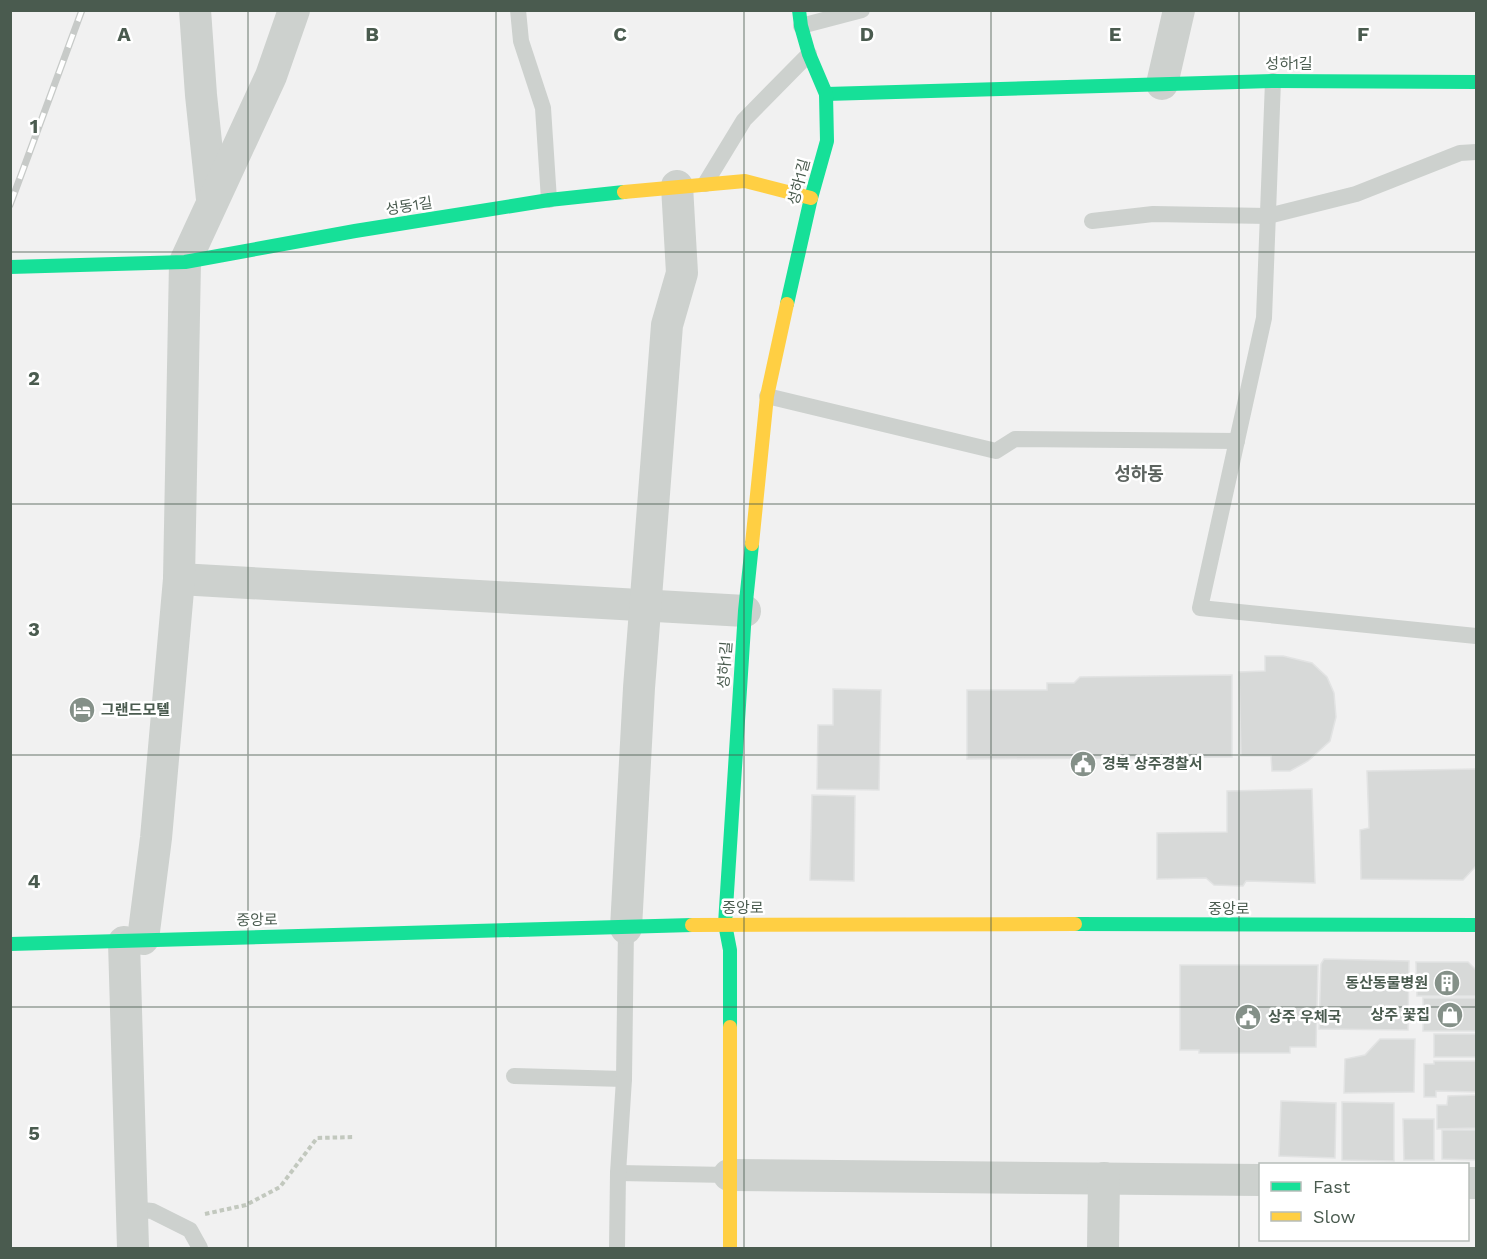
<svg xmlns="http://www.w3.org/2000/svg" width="1487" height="1259" font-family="'Work Sans','Noto Sans KR',sans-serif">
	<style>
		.building { fill: #d7d9d8; stroke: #e2e3e3; stroke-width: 1.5 }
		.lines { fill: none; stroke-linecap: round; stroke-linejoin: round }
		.path { stroke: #c2c8be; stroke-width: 4; stroke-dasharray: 4.5 3; stroke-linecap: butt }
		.lane { stroke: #cdd1ce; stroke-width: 16 }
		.street { stroke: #cdd1ce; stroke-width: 32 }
		.fast { stroke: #16e098; stroke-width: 14 }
		.slow { stroke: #ffcf43; stroke-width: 14 }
		.rail-casing { stroke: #c7cac8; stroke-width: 7 }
		.rail { stroke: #fff; stroke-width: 4.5; stroke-dasharray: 14; stroke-linecap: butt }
		.grid { fill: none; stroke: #4a5b4f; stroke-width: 1.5; stroke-opacity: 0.55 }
		.labels { text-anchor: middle; stroke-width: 5; stroke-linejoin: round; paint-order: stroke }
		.street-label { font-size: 15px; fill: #4a5b4f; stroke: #fff }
		.poi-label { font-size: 15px; font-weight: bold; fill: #4a5b4f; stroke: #fff; text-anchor: start }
		.quarter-label { font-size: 18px; font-weight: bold; fill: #5d6460; stroke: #fff }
		.grid-label { font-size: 20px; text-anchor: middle; font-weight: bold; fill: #4a5b4f; stroke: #fff; stroke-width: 5; stroke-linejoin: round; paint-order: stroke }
	</style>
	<rect width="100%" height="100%" fill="#f1f1f1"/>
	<!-- building -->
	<g class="building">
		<polygon points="1265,656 1283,656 1312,663 1327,677 1334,693 1336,717 1330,741 1308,761 1290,771 1272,771 1271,756 1241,756 1239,672 1265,671"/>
		<polygon points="1232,675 1232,757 967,759 967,690 1047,690 1047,683 1074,683 1080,677"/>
		<polygon points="833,689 881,690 879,790 817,789 818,725 833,725"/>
		<polygon points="1476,769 1476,866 1463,880 1361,879 1360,830 1369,828 1367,771"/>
		<polygon points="1312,789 1315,883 1246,881 1243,886 1214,885 1206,878 1157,879 1157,833 1227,832 1227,791"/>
		<polygon points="812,795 855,796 854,881 810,880"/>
		<polygon points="1324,959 1409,961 1408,1030 1319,1029 1321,964"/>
		<polygon points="1416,962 1468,962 1476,970 1476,996 1417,996"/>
		<polygon points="1180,965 1318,965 1316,1047 1290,1047 1290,1053 1199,1053 1199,1050 1180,1050"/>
		<rect x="1423" y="998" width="53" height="33"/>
		<rect x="1434" y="1034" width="42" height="23"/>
		<polygon points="1380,1039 1415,1039 1414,1092 1344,1093 1345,1059 1365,1055"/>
		<polygon points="1434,1061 1476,1061 1476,1092 1436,1091 1436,1097 1424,1097 1424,1064 1434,1064"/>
		<polygon points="1476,1095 1476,1128 1437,1129 1437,1105 1447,1105 1448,1096"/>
		<polygon points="1281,1101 1336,1103 1335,1158 1279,1156"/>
		<polygon points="1342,1102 1394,1103 1394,1161 1342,1160"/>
		<polygon points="1403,1119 1434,1119 1434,1160 1404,1160"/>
		<polygon points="1442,1130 1476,1130 1476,1160 1442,1159"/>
	</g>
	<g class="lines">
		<!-- path -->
		<polyline class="path" points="205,1214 246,1205 280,1187 317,1138 355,1137"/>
		<!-- lane -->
		<g class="lane">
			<polyline points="518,10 521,41 543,108 549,200"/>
			<polyline points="801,26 862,10"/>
			<polyline points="1273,81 1264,318 1200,608 1476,636"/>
			<polyline points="705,184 744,120 809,54"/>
			<polyline points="1092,221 1153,214 1268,216 1356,194 1460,153 1476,152"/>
			<polyline points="767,396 996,451 1015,439 1237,441"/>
			<polyline points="514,1076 624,1079"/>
			<polyline points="618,1173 729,1175"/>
			<polyline points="132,1209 152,1211 190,1230 200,1248"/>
			<polyline points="617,1248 618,1173 624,1079 626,928"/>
		</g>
		<!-- street -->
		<g class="street">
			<polyline points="195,10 201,95 212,199"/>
			<polyline points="1162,84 1179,10"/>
			<polyline points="179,579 745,611"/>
			<polyline points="626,928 639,688 667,325 682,273 677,186"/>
			<polyline points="143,939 156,838 179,579 185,262 271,76 294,10"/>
			<polyline points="124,942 133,1248"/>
			<polyline points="729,1175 1260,1180"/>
			<polyline points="1468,1183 1476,1183"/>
			<polyline points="1103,1248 1104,1178"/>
		</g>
		<!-- fast -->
		<g class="fast">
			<polyline points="826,94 1273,81 1476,82"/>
			<polyline points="10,267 185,262 355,231 549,200 624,192"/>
			<polyline points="787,304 811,198 827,141 826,94 809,54 801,26 799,10"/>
			<polyline points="1075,924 1476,925"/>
			<polyline points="10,944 692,925"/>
			<polyline points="730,1027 730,950 725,924 745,611 752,544"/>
		</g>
		<!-- slow -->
		<g class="slow">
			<polyline points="624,192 745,181 811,198"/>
			<polyline points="752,544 767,396 787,304"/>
			<polyline points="692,925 1075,924"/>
			<polyline points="730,1027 730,1248"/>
		</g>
		<defs>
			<polyline id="rail" points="10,205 82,10"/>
		</defs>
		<!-- rail casing -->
		<use href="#rail" class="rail-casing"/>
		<!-- rail -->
		<use href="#rail" class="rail"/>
	</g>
	<!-- grid -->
	<path class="grid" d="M248 10V1248M496 10V1248M744 10V1248M991 10V1248M1239 10V1248M10 252H1476M10 504H1476M10 755H1476M10 1007H1476"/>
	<!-- icons -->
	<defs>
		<symbol id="hotel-disc" viewBox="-11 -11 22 22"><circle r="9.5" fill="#849088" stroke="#fff"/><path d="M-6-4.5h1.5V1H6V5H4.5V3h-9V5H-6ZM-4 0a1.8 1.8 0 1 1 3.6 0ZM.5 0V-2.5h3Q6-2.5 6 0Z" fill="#fff"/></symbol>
		<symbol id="civic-disc" viewBox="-11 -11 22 22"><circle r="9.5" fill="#849088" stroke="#fff"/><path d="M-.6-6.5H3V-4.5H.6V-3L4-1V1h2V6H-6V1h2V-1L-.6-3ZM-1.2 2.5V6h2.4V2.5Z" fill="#fff"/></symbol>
		<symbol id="building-disc" viewBox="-11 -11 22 22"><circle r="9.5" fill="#849088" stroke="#fff"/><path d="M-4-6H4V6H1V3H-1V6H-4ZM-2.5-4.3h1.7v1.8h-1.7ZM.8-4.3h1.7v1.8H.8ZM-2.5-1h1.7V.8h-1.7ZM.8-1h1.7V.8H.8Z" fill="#fff"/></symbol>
		<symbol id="shop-disc" viewBox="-11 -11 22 22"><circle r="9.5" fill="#849088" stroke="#fff"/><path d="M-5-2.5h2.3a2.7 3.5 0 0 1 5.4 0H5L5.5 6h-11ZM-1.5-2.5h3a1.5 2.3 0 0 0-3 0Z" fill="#fff"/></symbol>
	</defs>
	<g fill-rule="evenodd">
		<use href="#hotel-disc" x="67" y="695" width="30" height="30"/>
		<use href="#civic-disc" x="1068" y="749" width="30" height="30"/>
		<use href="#building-disc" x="1432" y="968" width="30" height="30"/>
		<use href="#shop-disc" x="1435" y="1000" width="30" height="30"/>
		<use href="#civic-disc" x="1233" y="1002" width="30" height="30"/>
	</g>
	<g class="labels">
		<!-- street labels -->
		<g class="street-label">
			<text x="1289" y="69">성하1길</text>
			<text transform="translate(799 182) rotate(-75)" y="5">성하1길</text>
			<text transform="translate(409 206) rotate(-9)" y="5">성동1길</text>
			<text transform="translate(725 665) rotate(-86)" y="5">성하1길</text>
			<text x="743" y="913">중앙로</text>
			<text x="1229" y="914">중앙로</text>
			<text transform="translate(257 920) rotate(-1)" y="5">중앙로</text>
		</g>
		<!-- poi labels -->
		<g class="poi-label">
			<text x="101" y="715">그랜드모텔</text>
			<text x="1102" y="769">경북 상주경찰서</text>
			<text x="1428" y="988" text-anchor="end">동산동물병원</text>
			<text x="1430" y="1020" text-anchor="end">상주 꽃집</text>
			<text x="1268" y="1022">상주 우체국</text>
		</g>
		<!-- quarter labels -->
		<g class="quarter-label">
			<text x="1139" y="480">성하동</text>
		</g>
	</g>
	<g class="grid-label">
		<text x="124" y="41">A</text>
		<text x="372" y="41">B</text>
		<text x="620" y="41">C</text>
		<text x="867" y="41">D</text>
		<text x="1115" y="41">E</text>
		<text x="1363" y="41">F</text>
		<text x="34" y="133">1</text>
		<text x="34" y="385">2</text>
		<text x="34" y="636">3</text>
		<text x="34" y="888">4</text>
		<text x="34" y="1140">5</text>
	</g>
	<!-- border -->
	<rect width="1487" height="1259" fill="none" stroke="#4a5b4f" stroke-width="24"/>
	<!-- legend -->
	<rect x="1259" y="1163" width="210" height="78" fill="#ffffff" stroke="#b7bdb9" stroke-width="1.5"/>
	<rect x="1271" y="1182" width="30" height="9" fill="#16e098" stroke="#b7bdb9" stroke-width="1.5"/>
	<text x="1313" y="1193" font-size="18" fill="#4a5b4f">Fast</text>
	<rect x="1271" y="1212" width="30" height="9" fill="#ffcf43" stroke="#b7bdb9" stroke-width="1.5"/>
	<text x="1313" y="1223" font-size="18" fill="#4a5b4f">Slow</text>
</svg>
